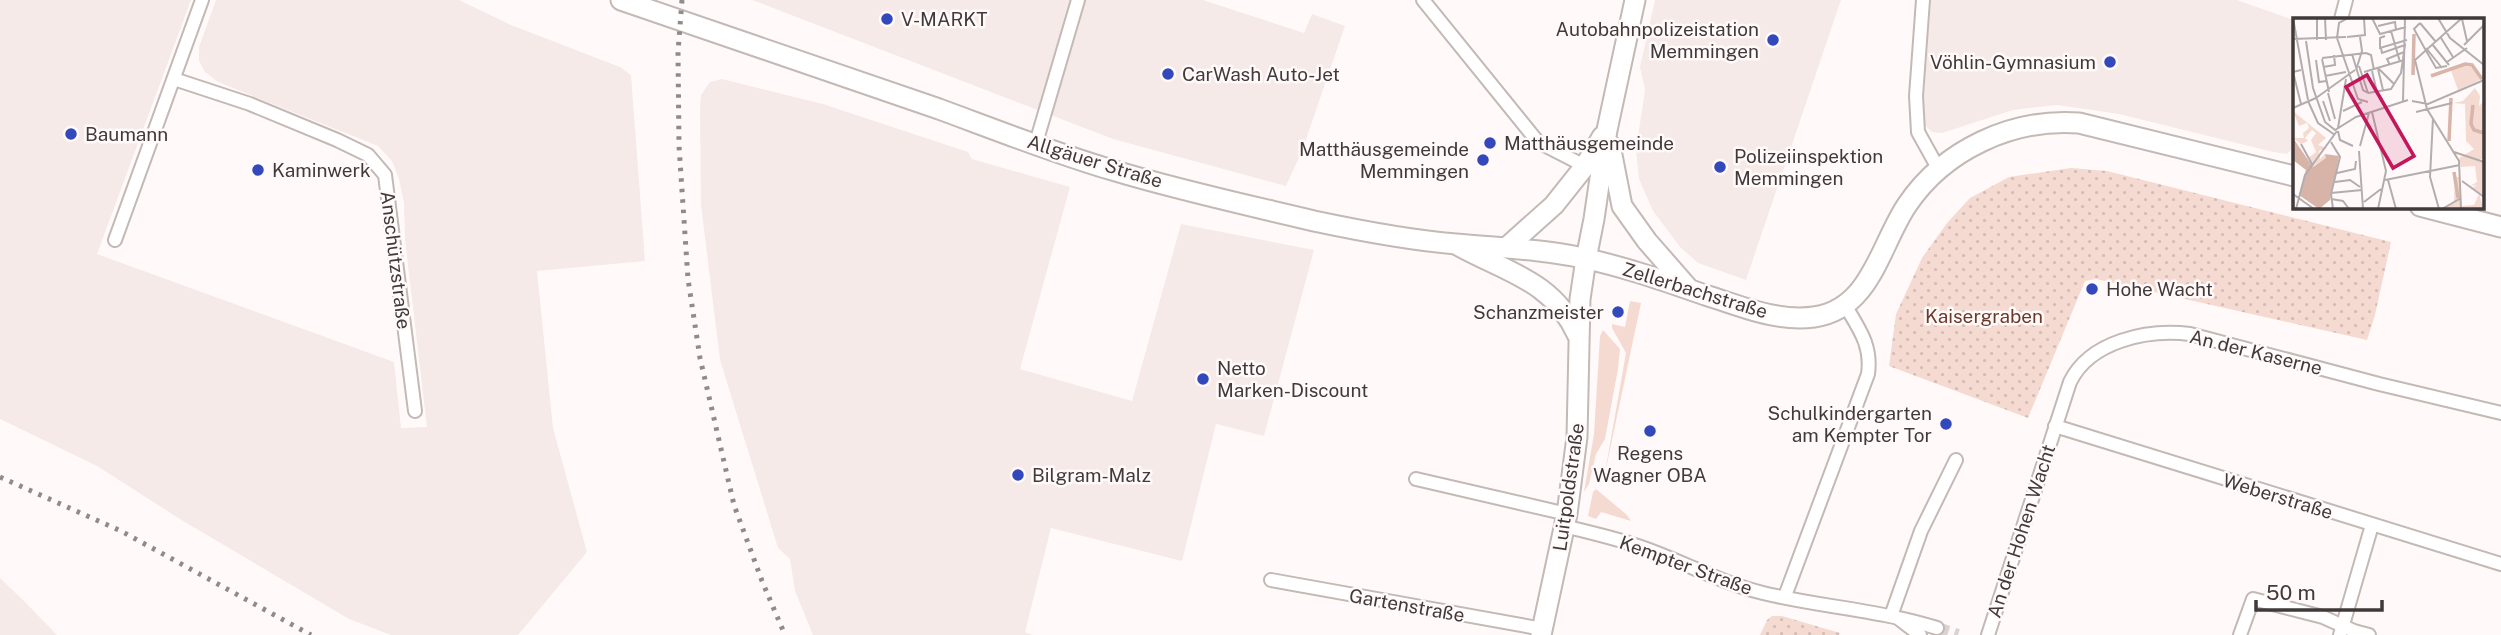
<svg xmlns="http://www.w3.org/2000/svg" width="2501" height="635" font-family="'Public Sans',sans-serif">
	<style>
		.built { fill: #f5eae7 }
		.green { fill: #f5dad1 }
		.park { fill: url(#park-dots) }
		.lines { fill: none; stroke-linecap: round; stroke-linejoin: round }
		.street-tunnel { stroke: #d9d4d3; stroke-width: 12; stroke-dasharray: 12 6; stroke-linecap: butt }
		.street-casing { stroke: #c3b9b5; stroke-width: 16 }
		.secondary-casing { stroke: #c3b9b5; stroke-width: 23 }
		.street { stroke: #fff; stroke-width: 12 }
		.secondary { stroke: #fff; stroke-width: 19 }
		.rail { stroke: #908b8a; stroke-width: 5; stroke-dasharray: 3.5 7; stroke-linecap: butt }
		.poi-dot { fill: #3348ba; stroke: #fffaf9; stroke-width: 2.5 }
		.labels { text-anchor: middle; stroke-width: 5; stroke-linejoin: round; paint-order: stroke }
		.poi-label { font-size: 19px; fill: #403b3a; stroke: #fffaf9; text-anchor: start }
		.street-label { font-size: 19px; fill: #403b3a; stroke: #fffaf9 }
		.park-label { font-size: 19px; fill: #6c3a2b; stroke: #fffaf9 }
		.inset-river { fill: none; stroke: #d8b5aa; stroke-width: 3.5 }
		.inset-road { fill: none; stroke: #b3aead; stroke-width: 2 }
		.view { fill: #c2185b; fill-opacity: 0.15; stroke: #c2185b; stroke-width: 3.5 }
		.inset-edge { fill: none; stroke: #403b3a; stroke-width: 3.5 }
	</style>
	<defs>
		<pattern id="park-dots" width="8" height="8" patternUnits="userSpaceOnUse" patternTransform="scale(1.75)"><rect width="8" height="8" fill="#f5dad1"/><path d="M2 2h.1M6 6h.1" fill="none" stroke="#d3bcb4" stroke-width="1.8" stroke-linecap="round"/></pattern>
	</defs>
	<rect width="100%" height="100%" fill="#fffaf9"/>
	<!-- built -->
	<g class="built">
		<polygon points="0,0 191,0 97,254 394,362 401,428 427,427 405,240 404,203 399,179 392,161 378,146 218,82 205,72 199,61 199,47 216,0 459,0 511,25 620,67 631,75 645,261 537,271 553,428 587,552 518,635 391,635 349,619 183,521 97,466 0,419"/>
		<polygon points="752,0 1203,0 1304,33 1312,14 1345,26 1302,151 1286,186 1113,139"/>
		<polygon points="1655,0 1841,0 1746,280 1698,263 1680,247 1653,211 1639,179 1636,150 1645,90 1640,67"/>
		<polygon points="1931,0 2237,0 2294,20 2293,148 2287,154 2273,152 2119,114 2057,105 2013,110 1942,133 1932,132 1924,124 1923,104"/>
		<polygon points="722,79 823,104 968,152 972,159 1070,187 1020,369 1132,401 1181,224 1314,250 1264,436 1216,424 1182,561 1051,528 1025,632 1033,635 813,635 795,591 790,559 778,548 720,360 701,205 700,110 701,95 710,82"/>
		<polygon points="0,578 23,600 57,635 0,635"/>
	</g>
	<!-- green -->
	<g class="green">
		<polygon points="1630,301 1641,303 1604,478 1626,353 1612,328 1612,324 1625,327"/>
		<polygon points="1603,330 1620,349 1618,369 1605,439 1596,454 1589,484 1584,492 1594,434 1600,336"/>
		<polygon points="1596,489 1627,515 1631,521 1601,512 1596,519 1588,516 1593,492"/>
	</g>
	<!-- park -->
	<g class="park">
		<polygon points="2071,168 2107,171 2391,242 2375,315 2367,340 2096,279 2085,281 2028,418 1889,366 1896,314 1922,258 1947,223 1970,198 2009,177"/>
		<polygon points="1772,616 1782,616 1840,633 1839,635 1760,635 1767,620"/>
	</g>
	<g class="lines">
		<!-- street-tunnel -->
		<polyline class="street-tunnel" points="1937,628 1958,635"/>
		<defs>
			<g id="street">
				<polyline points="1423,0 1538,142 1585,166"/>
				<polyline points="1923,0 1916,96 1918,132 1938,168"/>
				<polyline points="2341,19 2346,0"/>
				<polyline points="174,79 250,104 337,140 368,155 385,175 415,411"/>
				<polyline points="1036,143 1078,0"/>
				<polyline points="115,240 202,0"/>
				<polyline points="2055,426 2501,564"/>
				<polyline points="1416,479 1567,514"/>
				<path d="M1564 526C1596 534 1628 541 1657 553 1693 567 1726 584 1763 593 1821 607 1880 610 1937 628"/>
				<polyline points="1271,580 1543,629"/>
				<path d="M1785 596 1868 374C1872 345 1859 329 1845 305"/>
				<polyline points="1891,616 1921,531 1956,460"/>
				<polyline points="1899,619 1920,635"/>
				<path d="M1988 635 2070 382C2090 341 2147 329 2190 334L2379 384 2501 413"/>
				<polyline points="2240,635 2253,599 2323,617 2354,631 2369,635"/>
				<polyline points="2340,635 2372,525"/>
			</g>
			<g id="secondary">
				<path d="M621 0C727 37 833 73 939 109 996 130 1054 153 1112 170 1178 190 1247 205 1314 221 1361 231 1408 240 1456 244 1499 248 1541 249 1583 258 1625 267 1665 281 1705 295 1741 306 1776 322 1814 317 1871 309 1880 245 1907 205 1944 150 2012 118 2079 123L2294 176"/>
				<polyline points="1610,145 1622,206 1647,241 1689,289"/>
				<polyline points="2420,206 2501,227"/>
				<path d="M1459 246C1506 272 1553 281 1577 334"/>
				<polyline points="1507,247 1554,205 1585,166 1602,137"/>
				<polyline points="1541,635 1567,514 1577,437 1580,299 1586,259 1594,219 1607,130 1635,0"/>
			</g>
		</defs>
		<!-- street casing -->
		<use href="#street" class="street-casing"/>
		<!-- secondary casing -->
		<use href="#secondary" class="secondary-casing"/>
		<!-- street -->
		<use href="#street" class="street"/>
		<!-- secondary -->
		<use href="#secondary" class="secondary"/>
		<!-- rail -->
		<g class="rail">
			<polyline points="682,0 678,52 679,146 688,279 700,358 734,505 762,581 785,635"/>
			<polyline points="0,477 121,531 311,635"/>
		</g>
	</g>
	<!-- markers -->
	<g class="poi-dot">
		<circle cx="887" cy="19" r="7"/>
		<circle cx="1773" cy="40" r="7"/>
		<circle cx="2110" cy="62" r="7"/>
		<circle cx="1168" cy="74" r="7"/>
		<circle cx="71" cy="134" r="7"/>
		<circle cx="1490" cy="143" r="7"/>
		<circle cx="1483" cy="160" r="7"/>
		<circle cx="1720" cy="167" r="7"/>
		<circle cx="258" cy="170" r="7"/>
		<circle cx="2092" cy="289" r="7"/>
		<circle cx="1618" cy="312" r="7"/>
		<circle cx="1203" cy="379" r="7"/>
		<circle cx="1946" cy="424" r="7"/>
		<circle cx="1650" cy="431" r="7"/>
		<circle cx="1018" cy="475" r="7"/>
	</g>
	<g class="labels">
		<!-- poi labels -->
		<g class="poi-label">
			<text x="901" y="26">V-MARKT</text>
			<text x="1759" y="36" text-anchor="end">Autobahnpolizeistation<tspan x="1759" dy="22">Memmingen</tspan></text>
			<text x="2096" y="69" text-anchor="end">Vöhlin-Gymnasium</text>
			<text x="1182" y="81">CarWash Auto-Jet</text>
			<text x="85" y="141">Baumann</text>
			<text x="1504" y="150">Matthäusgemeinde</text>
			<text x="1469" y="156" text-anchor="end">Matthäusgemeinde<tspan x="1469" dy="22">Memmingen</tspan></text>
			<text x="1734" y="163">Polizeiinspektion<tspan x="1734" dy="22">Memmingen</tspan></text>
			<text x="272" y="177">Kaminwerk</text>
			<text x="2106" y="296">Hohe Wacht</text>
			<text x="1604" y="319" text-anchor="end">Schanzmeister</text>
			<text x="1217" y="375">Netto<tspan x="1217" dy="22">Marken-Discount</tspan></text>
			<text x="1932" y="420" text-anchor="end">Schulkindergarten<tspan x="1932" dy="22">am Kempter Tor</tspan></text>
			<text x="1650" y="460" text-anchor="middle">Regens<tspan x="1650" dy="22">Wagner OBA</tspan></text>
			<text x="1032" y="482">Bilgram-Malz</text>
		</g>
		<!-- street labels -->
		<g class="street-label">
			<text transform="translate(1095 161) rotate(17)" y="7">Allgäuer Straße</text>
			<text transform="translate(396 260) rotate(83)" y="7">Anschützstraße</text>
			<text transform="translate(1695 290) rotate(17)" y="7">Zellerbachstraße</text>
			<text transform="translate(2256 352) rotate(14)" y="7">An der Kaserne</text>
			<text transform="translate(1568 487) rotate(-82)" y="7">Luitpoldstraße</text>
			<text transform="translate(2278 496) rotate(17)" y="7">Weberstraße</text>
			<text transform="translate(2021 531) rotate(-72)" y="7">An der Hohen Wacht</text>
			<text transform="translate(1686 565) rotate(20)" y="7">Kempter Straße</text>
			<text transform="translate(1407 605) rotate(10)" y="7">Gartenstraße</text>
		</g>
		<!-- park labels -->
		<g class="park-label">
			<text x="1984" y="323">Kaisergraben</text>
		</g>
	</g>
	<!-- overview -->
	<g transform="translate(2293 18)">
		<rect width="191" height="191" fill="#fffaf9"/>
		<path d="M166 47 178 49 189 61 165 72 157 50ZM182 70 187 78 186 88 191 83V140L186 142 191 143V178L179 170 184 167 177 168 184 164 182 148 168 149 166 140 181 131 173 123 172 86 160 85 170 83ZM0 93 33 120 25 127 34 130 26 133 27 141 32 136 34 140 20 148 15 140 23 134 18 122 23 115 19 112 12 120 15 123 8 126 0 120H11L10 115 16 110 14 105 6 108ZM162 159H167L169 188 181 187 186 176 191 191H151L161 183Z" fill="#f5dad1"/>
		<path d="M0 120 20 149 33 140 32 136 46 138 37 182 26 191 6 177 13 152 0 142Z" fill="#d7b3a8"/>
		<path class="inset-river" d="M120 57 121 16M138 58 172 46 179 47 189 61M180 87 178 106 181 112 191 115M156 123 158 80M161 154 165 180"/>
		<path class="inset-road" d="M0 0 15 82M24 0V22M32 0 33 22M55 0 46 5 44 20 65 81 75 84M79 0 87 16 113 9M145 0 157 20 191 47M169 1 174 23M127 5 121 11 132 31M127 5 143 24M85 8 102 4 103 12M98 13 107 44M92 18 87 20V30L114 22M54 19 72 17 71 0M148 20 160 39M0 21 53 19M13 23 20 70 32 104 42 112 63 99 115 82M139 26 156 47M171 27 191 7M133 30 149 50M132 31 143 50 154 48M59 36 70 72 75 75M29 40 73 35 78 37 81 52M29 41 36 74M23 42 26 64 33 63M154 44 174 30M97 47 94 41 111 34M66 48 75 75M30 49 42 47 41 37M85 51 90 72M86 51 101 66M8 52 0 54 8 86M63 52 69 33 67 19M79 53 84 74M71 54 111 42M32 58 53 54M35 75 42 101M75 75 98 71 108 55 112 27 89 35 88 30M23 80 62 52M15 83 25 105 42 117M30 83 37 103M110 83 112 0M119 83 135 86 191 62M0 90 23 80M50 93 69 84M79 94 93 153 85 191M123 94 159 85M140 100 137 159 146 191M45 110 53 61M45 113 47 122 60 128M38 124 47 139 38 176 40 191M8 126 20 148M67 128 76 95M66 133 70 191M161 134 191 144M44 155 62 151 63 143M92 162 167 147M95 162 103 191M169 163 191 179M42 164 57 162 67 169M38 175 69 172M0 176 21 191M38 181 50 183 56 191M71 184 88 171M3 191 12 157 44 113M149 191 168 180M168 191 166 143 134 91 122 42 169 0"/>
		<path class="view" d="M74 57 121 138 100 150 53 69Z"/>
		<rect width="191" height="191" class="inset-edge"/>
	</g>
	<!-- scale -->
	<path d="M2256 600v10h126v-10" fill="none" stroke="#403b3a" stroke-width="3.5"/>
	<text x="2266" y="600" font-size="21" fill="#403b3a" stroke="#fffaf9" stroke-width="5" paint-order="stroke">50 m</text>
</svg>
